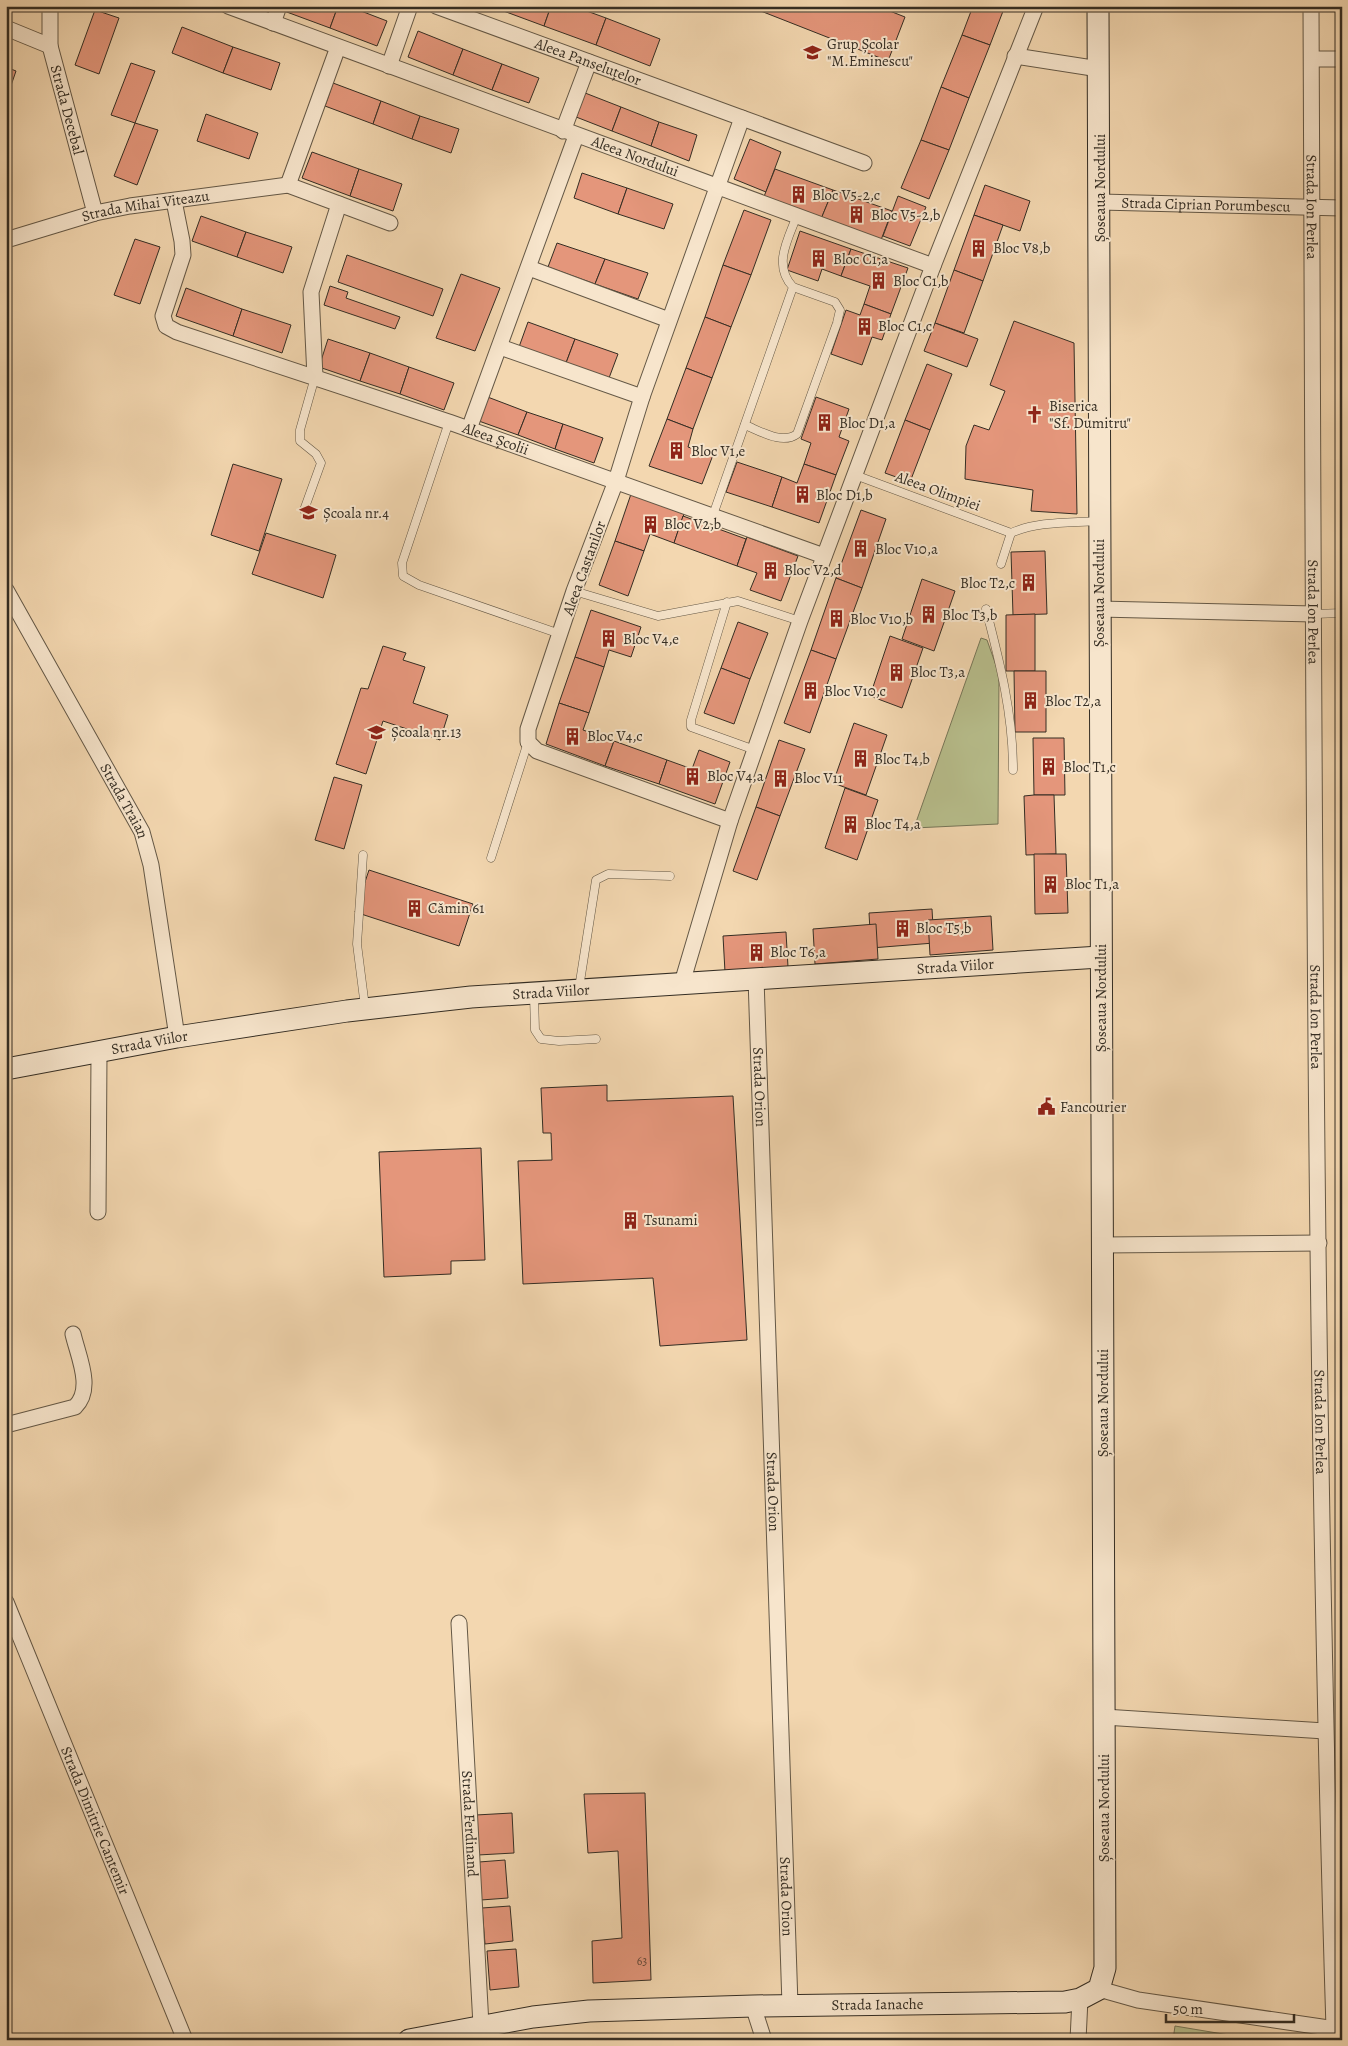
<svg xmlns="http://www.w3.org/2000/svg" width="1348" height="2046" font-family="Alegreya,serif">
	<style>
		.green { fill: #b8bf8d; stroke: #767658 }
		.building { fill: #e4967b; stroke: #342d23 }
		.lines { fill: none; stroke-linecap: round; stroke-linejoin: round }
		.lane-casing { stroke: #645846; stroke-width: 9 }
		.street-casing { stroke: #645846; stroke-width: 17 }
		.secondary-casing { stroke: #342d23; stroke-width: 23 }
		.lane { stroke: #f7e5cc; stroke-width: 8 }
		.street { stroke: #f7e5cc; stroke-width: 15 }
		.secondary { stroke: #f7e5cc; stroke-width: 21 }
		.labels { text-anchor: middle; stroke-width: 4; stroke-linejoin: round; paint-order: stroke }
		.number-label { font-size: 12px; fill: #604739 }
		.poi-label { font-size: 15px; fill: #342d23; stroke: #f7e5cc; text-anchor: start }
		.street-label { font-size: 15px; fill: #342d23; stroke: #f7e5cc }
	</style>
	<rect width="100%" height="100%" fill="#f3d7b0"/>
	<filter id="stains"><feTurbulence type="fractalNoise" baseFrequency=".004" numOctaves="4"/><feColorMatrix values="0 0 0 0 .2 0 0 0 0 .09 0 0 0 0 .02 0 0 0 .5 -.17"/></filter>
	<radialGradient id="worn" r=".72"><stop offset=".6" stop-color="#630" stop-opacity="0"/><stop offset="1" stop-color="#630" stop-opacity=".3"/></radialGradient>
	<!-- green -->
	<g class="green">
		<polygon points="981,638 987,640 999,674 998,824 914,828"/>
		<polygon points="1175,2026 1259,2040 1173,2040"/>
	</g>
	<!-- building -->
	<g class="building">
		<polygon points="286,6 338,6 330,28 284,11"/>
		<polygon points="338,6 348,6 387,21 377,46 330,28"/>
		<polygon points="490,6 551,6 544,26"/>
		<polygon points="551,6 573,6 606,18 596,45 544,26"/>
		<polygon points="732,6 745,6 744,11"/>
		<polygon points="748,6 877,6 905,17 888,61"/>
		<polygon points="973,6 1005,6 990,45 962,35"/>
		<polygon points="95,10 119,18 99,74 75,65"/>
		<polygon points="606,18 660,39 650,66 596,45"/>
		<polygon points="182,27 233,47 223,73 172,53"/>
		<polygon points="418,31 463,49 453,75 408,57"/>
		<polygon points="962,35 990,45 969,98 941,87"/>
		<polygon points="233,47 280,63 271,90 223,73"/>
		<polygon points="463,49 502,64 492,90 453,75"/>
		<polygon points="131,63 155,71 135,123 111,115"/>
		<polygon points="502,64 539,78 529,103 492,90"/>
		<polygon points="6,67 16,71 7,97 6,97"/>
		<polygon points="333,83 381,101 373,124 325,106"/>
		<polygon points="941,87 969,98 949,150 921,140"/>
		<polygon points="580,91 621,107 612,131 571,115"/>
		<polygon points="381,101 420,116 412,139 373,124"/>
		<polygon points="621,107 659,122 651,146 612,131"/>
		<polygon points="206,114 258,133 249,159 197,141"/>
		<polygon points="420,116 459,129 451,153 412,139"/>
		<polygon points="659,122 697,135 689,161 651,146"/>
		<polygon points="135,123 158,130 137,185 114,176"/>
		<polygon points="750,139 781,152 766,192 734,179"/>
		<polygon points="921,140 949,150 929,199 901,188"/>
		<polygon points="312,152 359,169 350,196 302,178"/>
		<polygon points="359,169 402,184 393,211 350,196"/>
		<polygon points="775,169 833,190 821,219 763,199"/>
		<polygon points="582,173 627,188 618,214 574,198"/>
		<polygon points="985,185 1030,201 1020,231 974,215"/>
		<polygon points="627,188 673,204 664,229 618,214"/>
		<polygon points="833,190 892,211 881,240 821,219"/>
		<polygon points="898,196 926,207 910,246 883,236"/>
		<polygon points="744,210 771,220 751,275 723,265"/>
		<polygon points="974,215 1003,225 983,281 954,270"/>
		<polygon points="201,216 246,232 237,257 192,241"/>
		<polygon points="800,231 851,249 841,276 822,269 818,281 787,270"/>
		<polygon points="246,232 292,247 283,273 237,257"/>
		<polygon points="135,239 160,247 140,304 114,295"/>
		<polygon points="557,243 605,259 595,284 548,267"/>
		<polygon points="851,249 908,268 891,314 864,304 870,286 841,276"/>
		<polygon points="347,255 443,289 433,316 338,282"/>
		<polygon points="605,259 648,273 638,299 595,284"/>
		<polygon points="723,265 751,275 731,327 705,317"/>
		<polygon points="954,270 983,281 964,333 935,323"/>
		<polygon points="461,274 500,288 475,351 436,338"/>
		<polygon points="330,286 348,292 346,298 400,317 395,329 324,305"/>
		<polygon points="186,288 242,309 233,336 176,316"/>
		<polygon points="864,304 891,314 882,340 872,337 862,365 831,354 846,310 860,315"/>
		<polygon points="242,309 291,325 282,353 233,336"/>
		<polygon points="705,317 731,327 712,378 686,368"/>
		<polygon points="1014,321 1074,343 1077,514 1031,511 1033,490 965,479 966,446 974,425 989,430 1005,391 990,385"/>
		<polygon points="528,322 575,339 566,363 519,347"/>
		<polygon points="935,323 978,339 967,367 924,351"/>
		<polygon points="328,339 370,353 360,381 319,367"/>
		<polygon points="575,339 618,354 609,378 566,363"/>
		<polygon points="370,353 409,367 400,394 360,381"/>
		<polygon points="927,364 952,374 930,430 905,420"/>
		<polygon points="409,367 454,383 444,410 400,394"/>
		<polygon points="686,368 712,378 693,429 667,419"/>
		<polygon points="485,396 527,412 518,435 476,420"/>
		<polygon points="816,397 849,409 839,437 849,441 836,475 804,464 811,443 801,439"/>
		<polygon points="527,412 563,424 555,449 518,435"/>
		<polygon points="667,419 693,429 688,447 713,455 702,484 649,466"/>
		<polygon points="905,420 930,430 910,482 885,473"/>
		<polygon points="563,424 603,438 594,463 555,449"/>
		<polygon points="737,462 782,477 772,507 726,492"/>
		<polygon points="233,464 282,479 259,551 211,535"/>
		<polygon points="804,464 836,475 819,523 772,507 782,477 797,483"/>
		<polygon points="631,494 684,514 674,543 650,534 644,551 615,541"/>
		<polygon points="861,510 886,519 862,588 836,578"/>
		<polygon points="683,516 746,539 737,566 674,543"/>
		<polygon points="266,533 336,555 323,598 252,574"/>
		<polygon points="747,537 798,556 781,601 750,590 757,573 737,566"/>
		<polygon points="615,541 644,551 628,596 599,585"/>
		<polygon points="1045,551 1047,614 1013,615 1011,552"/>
		<polygon points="836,578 862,588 836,659 811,650"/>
		<polygon points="922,579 955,591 934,651 902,639"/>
		<polygon points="591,610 641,627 631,657 609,650 604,667 575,657"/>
		<polygon points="1035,614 1035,671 1006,671 1006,615"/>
		<polygon points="738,622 768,633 750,679 721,668"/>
		<polygon points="890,636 923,648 902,708 870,696"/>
		<polygon points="383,646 406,653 403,660 425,667 413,703 448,715 440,740 383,721 366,774 336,764 361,688 368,689"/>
		<polygon points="811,650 836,659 810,733 784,723"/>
		<polygon points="575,657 604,667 589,713 559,703"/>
		<polygon points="721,668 750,679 734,724 704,713"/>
		<polygon points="1014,671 1046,671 1046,732 1015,732"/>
		<polygon points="559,703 589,713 583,730 614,741 605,766 546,744"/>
		<polygon points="854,723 887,735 866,795 833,783"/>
		<polygon points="1033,738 1064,738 1065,795 1034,795"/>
		<polygon points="779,740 805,749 780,816 756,807"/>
		<polygon points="614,741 667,760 659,784 605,766"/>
		<polygon points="699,750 730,762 715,804 659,784 667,760 692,769"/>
		<polygon points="334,777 362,785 344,849 315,840"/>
		<polygon points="845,788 878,800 857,860 825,848"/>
		<polygon points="1034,795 1054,795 1056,854 1026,855 1024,796"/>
		<polygon points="756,807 780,816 757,880 733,871"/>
		<polygon points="1034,854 1066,854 1068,913 1035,914"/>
		<polygon points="369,870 473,904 459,946 355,912"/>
		<polygon points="932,909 934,943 871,948 869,913"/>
		<polygon points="991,916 993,950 930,955 928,920"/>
		<polygon points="876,924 878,959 815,964 813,929"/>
		<polygon points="786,932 788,967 725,972 723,936"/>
		<polygon points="607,1085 607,1101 733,1096 747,1340 660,1346 653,1278 523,1284 518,1161 552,1160 551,1133 543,1133 541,1088"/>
		<polygon points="481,1148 485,1260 451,1261 451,1274 384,1277 379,1152"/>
		<polygon points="645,1793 651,1980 593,1983 592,1941 622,1938 618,1851 588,1853 584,1794"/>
		<polygon points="512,1813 514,1853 478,1855 476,1815"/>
		<polygon points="505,1860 508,1898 481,1900 479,1862"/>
		<polygon points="510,1906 513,1941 485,1944 482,1908"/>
		<polygon points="516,1949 519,1987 490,1990 487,1951"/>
	</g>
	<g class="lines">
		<defs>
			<g id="lane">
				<polyline points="449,422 402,563 403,576 419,585 560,634"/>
				<path d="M745 425C760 431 782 445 797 434L837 323 840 310 835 302 793 287"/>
				<polyline points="855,475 1011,533"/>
				<polyline points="304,510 321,463 316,454 300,441 300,430 315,377"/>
				<path d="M713 515 793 287C773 266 787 241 796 218"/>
				<path d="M1001 564 1011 533C1038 521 1069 523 1098 521"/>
				<polyline points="574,591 658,616 738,601 800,621"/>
				<polyline points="727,602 691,720 691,727 755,750"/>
				<path d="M986 609C1000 663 1013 714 1013 770"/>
				<polyline points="1314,614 1342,613"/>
				<polyline points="363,855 357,944 365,1007"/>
				<polyline points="491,858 528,742"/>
				<polyline points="579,988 596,880 608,874 670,876"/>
				<polyline points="534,995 535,1030 541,1039 559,1041 596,1039"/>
			</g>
			<g id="street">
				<path id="s1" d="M50 6V46L95 213"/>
				<path id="s2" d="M228 6 933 266"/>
				<path id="s3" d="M436 6 742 118 642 397 616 481 574 591 528 729V742L537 751 730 821"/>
				<path id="s4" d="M1311 6C1314 680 1313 1355 1334 2029"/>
				<polyline points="273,23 279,6"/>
				<polyline points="6,28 50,46"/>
				<polyline points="1015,56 1099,69"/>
				<polyline points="1312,59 1342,59"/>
				<polyline points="389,66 410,6"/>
				<polyline points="742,118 864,163"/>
				<polyline points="563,131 589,62"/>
				<polyline points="288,185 338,47"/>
				<path id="s5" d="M174 201 182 241 183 255 163 316 166 326 177 332 449 422 824 556"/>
				<path id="s6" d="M1100 202 1342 208"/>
				<polyline points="339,204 390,223"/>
				<path id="s7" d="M6 240 95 213 130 206 288 185 339 204 311 292 315 377"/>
				<polyline points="529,268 669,320"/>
				<polyline points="500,347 642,397"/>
				<polyline points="469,429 576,136"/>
				<path id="s8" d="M6 590 142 832 151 865 177 1037"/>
				<polyline points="1099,609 1314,614"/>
				<path id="s9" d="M756 978 790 2005"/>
				<polyline points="682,983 730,821 800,621 933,266 1036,6"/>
				<polyline points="98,1212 99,1053"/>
				<polyline points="1103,1245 1319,1243"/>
				<path d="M6 1425 75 1407C94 1389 78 1356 73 1334"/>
				<path id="s10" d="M6 1602 185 2040"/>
				<path id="s11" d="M459 1623 481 2025"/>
				<polyline points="1104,1717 1325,1731"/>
				<polyline points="1099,1989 1138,2000 1342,2030"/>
				<polyline points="753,2006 764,2040"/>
				<polyline points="1078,2040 1080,1999"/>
			</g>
			<g id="secondary">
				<path id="s12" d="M6 1069 177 1037 347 1011 471 997 1100 957"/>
				<path id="s13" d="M409 2040 533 2017 589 2011 753 2006 1065 2002 1080 1999 1099 1989 1105 1968 1098 6"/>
			</g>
		</defs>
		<!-- lane casing -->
		<use href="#lane" class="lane-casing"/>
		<!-- street casing -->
		<use href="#street" class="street-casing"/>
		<!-- secondary casing -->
		<use href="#secondary" class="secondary-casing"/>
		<!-- lane -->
		<use href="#lane" class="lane"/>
		<!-- street -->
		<use href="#street" class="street"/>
		<!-- secondary -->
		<use href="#secondary" class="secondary"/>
	</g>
	<!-- icons -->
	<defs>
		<symbol id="university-bare" viewBox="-9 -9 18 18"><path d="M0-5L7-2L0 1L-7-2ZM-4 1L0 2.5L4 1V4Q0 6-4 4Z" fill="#8f2418" stroke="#f7e5cc" stroke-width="2.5" paint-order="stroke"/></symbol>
		<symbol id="building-bare" viewBox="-9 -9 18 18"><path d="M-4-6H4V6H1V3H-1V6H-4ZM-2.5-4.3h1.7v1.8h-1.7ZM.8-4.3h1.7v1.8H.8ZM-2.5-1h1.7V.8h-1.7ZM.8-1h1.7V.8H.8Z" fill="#8f2418" stroke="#f7e5cc" stroke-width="2.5" paint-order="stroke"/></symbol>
		<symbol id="church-bare" viewBox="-9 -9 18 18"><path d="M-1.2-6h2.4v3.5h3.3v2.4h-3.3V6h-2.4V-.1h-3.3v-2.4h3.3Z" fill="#8f2418" stroke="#f7e5cc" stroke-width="2.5" paint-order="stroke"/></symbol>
		<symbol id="school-bare" viewBox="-9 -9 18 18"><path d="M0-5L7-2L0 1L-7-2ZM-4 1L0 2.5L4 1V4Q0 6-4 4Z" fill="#8f2418" stroke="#f7e5cc" stroke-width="2.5" paint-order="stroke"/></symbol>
		<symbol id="civic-bare" viewBox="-9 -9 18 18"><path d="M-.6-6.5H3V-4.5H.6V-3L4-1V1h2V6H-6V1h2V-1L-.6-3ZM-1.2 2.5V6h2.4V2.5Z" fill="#8f2418" stroke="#f7e5cc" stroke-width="2.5" paint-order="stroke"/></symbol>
	</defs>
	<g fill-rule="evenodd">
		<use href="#university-bare" x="800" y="40" width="25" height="25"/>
		<use href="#building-bare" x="786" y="182" width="25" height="25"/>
		<use href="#building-bare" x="844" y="202" width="25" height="25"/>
		<use href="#building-bare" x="966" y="236" width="25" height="25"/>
		<use href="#building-bare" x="806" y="246" width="25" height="25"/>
		<use href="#building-bare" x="866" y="268" width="25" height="25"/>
		<use href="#building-bare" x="852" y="314" width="25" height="25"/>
		<use href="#church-bare" x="1022" y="402" width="25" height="25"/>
		<use href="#building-bare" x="812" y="410" width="25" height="25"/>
		<use href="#building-bare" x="664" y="438" width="25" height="25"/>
		<use href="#building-bare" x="790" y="482" width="25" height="25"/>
		<use href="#school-bare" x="296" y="500" width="25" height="25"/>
		<use href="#building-bare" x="638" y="512" width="25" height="25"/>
		<use href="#building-bare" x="848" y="536" width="25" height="25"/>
		<use href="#building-bare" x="758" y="558" width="25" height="25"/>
		<use href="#building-bare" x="1016" y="570" width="25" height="25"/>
		<use href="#building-bare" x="916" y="602" width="25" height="25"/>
		<use href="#building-bare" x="824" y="606" width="25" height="25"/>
		<use href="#building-bare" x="596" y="626" width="25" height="25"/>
		<use href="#building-bare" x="884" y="660" width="25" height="25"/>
		<use href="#building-bare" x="798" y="678" width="25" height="25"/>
		<use href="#building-bare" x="1018" y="688" width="25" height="25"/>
		<use href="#school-bare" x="364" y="720" width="25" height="25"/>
		<use href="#building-bare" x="560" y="724" width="25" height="25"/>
		<use href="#building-bare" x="848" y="746" width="25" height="25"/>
		<use href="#building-bare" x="1036" y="754" width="25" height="25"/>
		<use href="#building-bare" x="680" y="764" width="25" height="25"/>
		<use href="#building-bare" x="768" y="766" width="25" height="25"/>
		<use href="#building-bare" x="838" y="812" width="25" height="25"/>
		<use href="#building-bare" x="1038" y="872" width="25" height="25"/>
		<use href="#building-bare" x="402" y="896" width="25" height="25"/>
		<use href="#building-bare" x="890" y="916" width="25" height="25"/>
		<use href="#building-bare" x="744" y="940" width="25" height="25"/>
		<use href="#civic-bare" x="1034" y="1094" width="25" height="25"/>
		<use href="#building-bare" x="618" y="1208" width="25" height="25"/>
	</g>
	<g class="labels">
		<!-- number labels -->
		<g class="number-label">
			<text x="642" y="1965">63</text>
		</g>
		<!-- poi labels -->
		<g class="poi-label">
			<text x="827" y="49">Grup Școlar<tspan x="827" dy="17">"M.Eminescu"</tspan></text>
			<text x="812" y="200">Bloc V5-2,c</text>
			<text x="871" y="220">Bloc V5-2,b</text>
			<text x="993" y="253">Bloc V8,b</text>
			<text x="833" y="264">Bloc C1,a</text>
			<text x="893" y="286">Bloc C1,b</text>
			<text x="878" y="331">Bloc C1,c</text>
			<text x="1049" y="411">Biserica<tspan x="1049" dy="17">"Sf. Dumitru"</tspan></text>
			<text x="839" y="428">Bloc D1,a</text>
			<text x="691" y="456">Bloc V1,e</text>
			<text x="816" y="500">Bloc D1,b</text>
			<text x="323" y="518">Școala nr.4</text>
			<text x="664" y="529">Bloc V2,b</text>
			<text x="875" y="554">Bloc V10,a</text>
			<text x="784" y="575">Bloc V2,d</text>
			<text x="1015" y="588" text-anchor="end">Bloc T2,c</text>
			<text x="942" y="620">Bloc T3,b</text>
			<text x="850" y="624">Bloc V10,b</text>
			<text x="623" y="644">Bloc V4,e</text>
			<text x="910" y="677">Bloc T3,a</text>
			<text x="824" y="696">Bloc V10,c</text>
			<text x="1045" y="706">Bloc T2,a</text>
			<text x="391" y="737">Școala nr.13</text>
			<text x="587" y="741">Bloc V4,c</text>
			<text x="874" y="764">Bloc T4,b</text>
			<text x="1063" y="772">Bloc T1,c</text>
			<text x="707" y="781">Bloc V4,a</text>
			<text x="794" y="783">Bloc V11</text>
			<text x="865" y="829">Bloc T4,a</text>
			<text x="1065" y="889">Bloc T1,a</text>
			<text x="428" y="913">Cămin 61</text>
			<text x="916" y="933">Bloc T5,b</text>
			<text x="770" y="957">Bloc T6,a</text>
			<text x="1060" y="1112">Fancourier</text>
			<text x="644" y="1225">Tsunami</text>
		</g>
		<!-- street labels -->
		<g class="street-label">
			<text dy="5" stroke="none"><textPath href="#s3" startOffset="162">Aleea Panseluțelor</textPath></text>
			<text dy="5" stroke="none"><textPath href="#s1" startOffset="106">Strada Decebal</textPath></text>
			<text dy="5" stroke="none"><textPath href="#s2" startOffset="434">Aleea Nordului</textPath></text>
			<text transform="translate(1100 188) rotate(-90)" y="5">Șoseaua Nordului</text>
			<text dy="5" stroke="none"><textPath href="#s6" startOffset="106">Strada Ciprian Porumbescu</textPath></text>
			<text dy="5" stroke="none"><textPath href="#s7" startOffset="144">Strada Mihai Viteazu</textPath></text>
			<text dy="5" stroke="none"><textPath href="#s4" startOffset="201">Strada Ion Perlea</textPath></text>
			<text dy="5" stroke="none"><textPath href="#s5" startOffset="478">Aleea Școlii</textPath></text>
			<text transform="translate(938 491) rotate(20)" y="5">Aleea Olimpiei</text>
			<text transform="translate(584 568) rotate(-70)" y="5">Aleea Castanilor</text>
			<text transform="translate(1099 593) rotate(-90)" y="5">Șoseaua Nordului</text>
			<text dy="5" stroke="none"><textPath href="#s4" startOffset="606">Strada Ion Perlea</textPath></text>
			<text dy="5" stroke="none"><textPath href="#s8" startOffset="242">Strada Traian</textPath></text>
			<text dy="5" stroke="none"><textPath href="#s12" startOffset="956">Strada Viilor</textPath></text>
			<text dy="5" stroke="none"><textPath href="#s12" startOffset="551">Strada Viilor</textPath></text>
			<text transform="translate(1101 998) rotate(-90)" y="5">Șoseaua Nordului</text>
			<text dy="5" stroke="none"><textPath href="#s4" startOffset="1011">Strada Ion Perlea</textPath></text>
			<text dy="5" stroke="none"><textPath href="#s12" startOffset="146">Strada Viilor</textPath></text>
			<text dy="5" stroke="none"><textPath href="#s9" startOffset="109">Strada Orion</textPath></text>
			<text transform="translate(1103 1403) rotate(-90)" y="5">Șoseaua Nordului</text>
			<text dy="5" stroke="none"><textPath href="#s4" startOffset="1416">Strada Ion Perlea</textPath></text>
			<text dy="5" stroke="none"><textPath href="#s9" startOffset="514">Strada Orion</textPath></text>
			<text transform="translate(1104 1808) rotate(-90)" y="5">Șoseaua Nordului</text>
			<text dy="5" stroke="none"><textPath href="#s10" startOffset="236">Strada Dimitrie Cantemir</textPath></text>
			<text dy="5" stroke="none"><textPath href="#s11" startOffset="201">Strada Ferdinand</textPath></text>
			<text dy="5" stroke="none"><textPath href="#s9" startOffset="919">Strada Orion</textPath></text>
			<text dy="5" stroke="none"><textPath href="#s13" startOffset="471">Strada Ianache</textPath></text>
		</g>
	</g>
	<!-- margin -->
	<rect width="1348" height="2046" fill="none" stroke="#f3d7b0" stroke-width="25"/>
	<rect x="8" y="8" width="1333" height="2031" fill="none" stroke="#342d23" stroke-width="2.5"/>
	<rect x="12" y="12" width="1323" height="2021" fill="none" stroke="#342d23"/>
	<!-- scale -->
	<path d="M1166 2014v8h128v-8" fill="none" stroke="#342d23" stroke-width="2.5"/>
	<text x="1173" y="2014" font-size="15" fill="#342d23" stroke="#f7e5cc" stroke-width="4" paint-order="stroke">50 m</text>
	<rect width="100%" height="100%" filter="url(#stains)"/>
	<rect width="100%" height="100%" fill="url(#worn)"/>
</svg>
